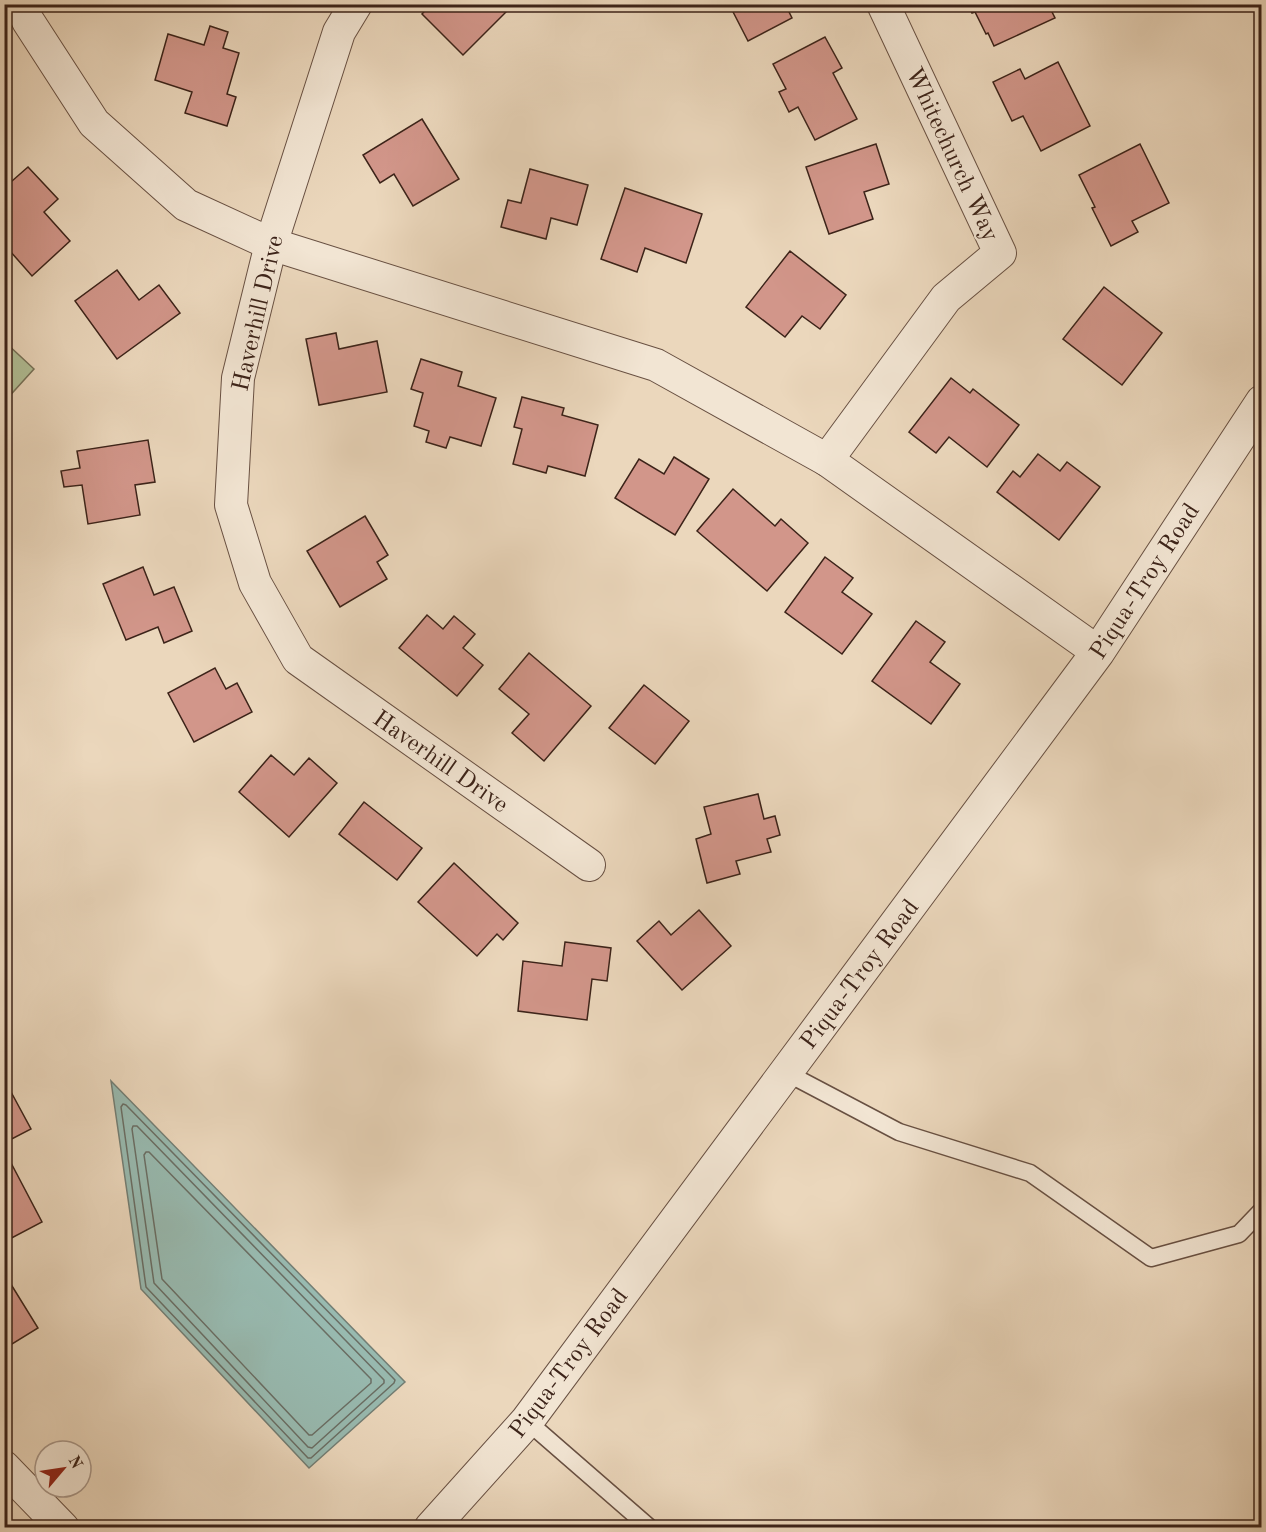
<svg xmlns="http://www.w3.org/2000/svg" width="1266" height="1532" font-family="'Old Standard TT',serif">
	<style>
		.green { fill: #b1bf96; stroke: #767158; stroke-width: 1.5 }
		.water { fill: #98bab0; stroke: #737e74; stroke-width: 1.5 }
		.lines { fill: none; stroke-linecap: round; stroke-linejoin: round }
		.shore { stroke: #6a6e64; stroke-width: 1.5 }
		.building { fill: #d2968a; stroke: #3c2319; stroke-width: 1.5 }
		.service-casing { stroke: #685042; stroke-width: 19 }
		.minor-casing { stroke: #685042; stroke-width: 34 }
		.tertiary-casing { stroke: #685042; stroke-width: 35 }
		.service { stroke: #f2e5d3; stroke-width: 16 }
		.minor { stroke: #f2e5d3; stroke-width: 32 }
		.tertiary { stroke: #f2e5d3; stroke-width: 33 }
		.labels { text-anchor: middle; stroke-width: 4.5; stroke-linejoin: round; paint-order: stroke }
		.street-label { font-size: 24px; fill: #3c2319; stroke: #f2e5d3 }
	</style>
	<rect width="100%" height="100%" fill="#ebd7bc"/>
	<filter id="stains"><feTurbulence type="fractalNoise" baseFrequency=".00333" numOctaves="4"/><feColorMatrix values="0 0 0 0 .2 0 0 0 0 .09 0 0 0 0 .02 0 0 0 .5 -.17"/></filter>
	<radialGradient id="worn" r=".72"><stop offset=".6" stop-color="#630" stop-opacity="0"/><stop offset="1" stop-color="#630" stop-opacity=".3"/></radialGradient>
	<!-- green -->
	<polygon class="green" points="5,342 34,369 5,401"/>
	<!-- water -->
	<polygon class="water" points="111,1081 405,1382 309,1468 141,1289"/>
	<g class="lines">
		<!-- shore -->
		<g class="shore">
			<polygon points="123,1104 126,1105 395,1380 394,1383 311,1458 308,1458 146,1287 121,1107"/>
			<polygon points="133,1126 137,1126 384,1380 384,1383 312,1448 308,1447 154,1283 132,1129"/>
			<polygon points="146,1152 149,1152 371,1379 371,1383 312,1435 309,1435 162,1279 144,1155"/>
		</g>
	</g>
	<!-- building -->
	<g class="building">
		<polygon points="431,4 511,4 512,6 463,55 422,14"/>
		<polygon points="729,4 785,4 792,18 748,41"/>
		<polygon points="961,4 1048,4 1055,18 994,46 988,33 986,34 975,12 972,13 968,5 962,8"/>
		<polygon points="210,26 228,32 223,48 239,53 227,94 236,97 227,126 185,113 192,92 155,80 168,34 204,45"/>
		<polygon points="825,37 842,68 833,73 857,119 815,140 798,107 789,112 779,92 786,89 773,64"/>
		<polygon points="1058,62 1090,126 1041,151 1023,116 1012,121 993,82 1020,69 1025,79"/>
		<polygon points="422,119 459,179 413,206 394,174 380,183 363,155"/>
		<polygon points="876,144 889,184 864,192 873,219 829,234 806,167"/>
		<polygon points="1140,144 1169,203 1132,221 1138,232 1111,246 1092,208 1095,207 1079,175"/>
		<polygon points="28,167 58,199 44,212 70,241 32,276 10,251 4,256 4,204 10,200 4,194 4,188"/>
		<polygon points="530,169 588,185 577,225 551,218 546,239 501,227 508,200 521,203"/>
		<polygon points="625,188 702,214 686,263 645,248 637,272 601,259"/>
		<polygon points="790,251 846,295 820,329 802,316 785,337 746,307"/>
		<polygon points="117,270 139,300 159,285 180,313 117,359 75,301"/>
		<polygon points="1104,287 1162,333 1122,385 1063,339"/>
		<polygon points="336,333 339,349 377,341 387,392 319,405 306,339"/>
		<polygon points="421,359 462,372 458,386 496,398 481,446 450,437 446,448 426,442 429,431 414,426 423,393 411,389"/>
		<polygon points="951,378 970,393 973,389 1019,425 987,467 949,437 936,453 909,432"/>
		<polygon points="522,397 564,408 562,415 598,425 585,476 548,466 546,473 513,464 522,429 514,427"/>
		<polygon points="148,440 155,482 135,485 140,515 88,524 82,485 64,487 61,471 80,468 77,451"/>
		<polygon points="1038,454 1060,471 1067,462 1100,487 1059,540 997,492 1013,471 1020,477"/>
		<polygon points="674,457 709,479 675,535 615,498 639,459 664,474"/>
		<polygon points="733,489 775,526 781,519 808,543 767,591 697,531"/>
		<polygon points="365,516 388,555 377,562 387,579 340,607 307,551"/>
		<polygon points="825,557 853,578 842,592 872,614 842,654 785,612"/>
		<polygon points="143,567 154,595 174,587 192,631 164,643 158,627 126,640 103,584"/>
		<polygon points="427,615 443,629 454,616 475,634 463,648 483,665 457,696 399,648"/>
		<polygon points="916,621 945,642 930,662 960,684 931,724 872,681"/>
		<polygon points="529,653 591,706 544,761 512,733 529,714 499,689"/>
		<polygon points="215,668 226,689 237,683 252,712 194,742 168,693"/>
		<polygon points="644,685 689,721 655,764 609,728"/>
		<polygon points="271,755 294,775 309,758 337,783 289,837 239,792"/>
		<polygon points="758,794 764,819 775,816 780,835 767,839 771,852 736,861 740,874 707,883 696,839 711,834 704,807"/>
		<polygon points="364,802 422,848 397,880 339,834"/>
		<polygon points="454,863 518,923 503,940 497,934 477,956 418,902"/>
		<polygon points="699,910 731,946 682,990 637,941 659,921 671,935"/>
		<polygon points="565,942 611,948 607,981 592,979 587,1020 518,1011 523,961 562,966"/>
		<polygon points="4,1079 31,1129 4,1143"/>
		<polygon points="10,1161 42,1222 4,1242 4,1165"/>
		<polygon points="4,1273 38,1328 4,1349"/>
	</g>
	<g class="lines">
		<defs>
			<g id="service">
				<polyline points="785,1072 899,1132 1030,1173 1151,1258 1239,1234 1262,1210"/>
				<polyline points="527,1421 650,1528"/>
			</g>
			<g id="minor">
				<polyline points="20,4 28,21 94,123 186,205 271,244 656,365 827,460 1098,652"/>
				<polyline points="356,4 339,32 271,244 238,378 231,505 255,583 298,659 589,865"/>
				<polyline points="827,460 946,298 1000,253 883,4"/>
				<polyline points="4,1467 63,1528"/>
			</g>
			<polyline id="tertiary" points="431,1528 527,1421 1098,652 1262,402"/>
		</defs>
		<!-- service casing -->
		<use href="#service" class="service-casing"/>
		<!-- minor casing -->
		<use href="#minor" class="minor-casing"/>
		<!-- tertiary casing -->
		<use href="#tertiary" class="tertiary-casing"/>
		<!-- service -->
		<use href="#service" class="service"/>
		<!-- minor -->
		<use href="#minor" class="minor"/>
		<!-- tertiary -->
		<use href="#tertiary" class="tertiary"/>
	</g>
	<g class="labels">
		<!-- street labels -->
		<g class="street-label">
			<text transform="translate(953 154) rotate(65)" y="8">Whitechurch Way</text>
			<text transform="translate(257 313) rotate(-77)" y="8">Haverhill Drive</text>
			<text transform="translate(1144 581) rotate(-57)" y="8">Piqua-Troy Road</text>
			<text transform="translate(441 761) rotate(35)" y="8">Haverhill Drive</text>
			<text transform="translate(859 974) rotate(-53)" y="8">Piqua-Troy Road</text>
			<text transform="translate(568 1363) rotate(-53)" y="8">Piqua-Troy Road</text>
		</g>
	</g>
	<!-- margin -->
	<rect width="1266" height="1532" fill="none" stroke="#ebd7bc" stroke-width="24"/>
	<rect x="6" y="6" width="1254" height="1520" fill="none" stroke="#3c2319" stroke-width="3"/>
	<rect x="12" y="12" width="1242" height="1508" fill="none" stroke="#3c2319" stroke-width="1.5"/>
	<!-- north arrow -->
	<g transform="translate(63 1469) rotate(61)"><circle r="28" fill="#f2e5d3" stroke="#a99789" stroke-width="1.5"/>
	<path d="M0-4.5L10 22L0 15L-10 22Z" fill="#8f2418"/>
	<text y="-9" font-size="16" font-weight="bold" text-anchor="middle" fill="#3c2319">N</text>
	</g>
	<rect width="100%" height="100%" filter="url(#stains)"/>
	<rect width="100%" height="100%" fill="url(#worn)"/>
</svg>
